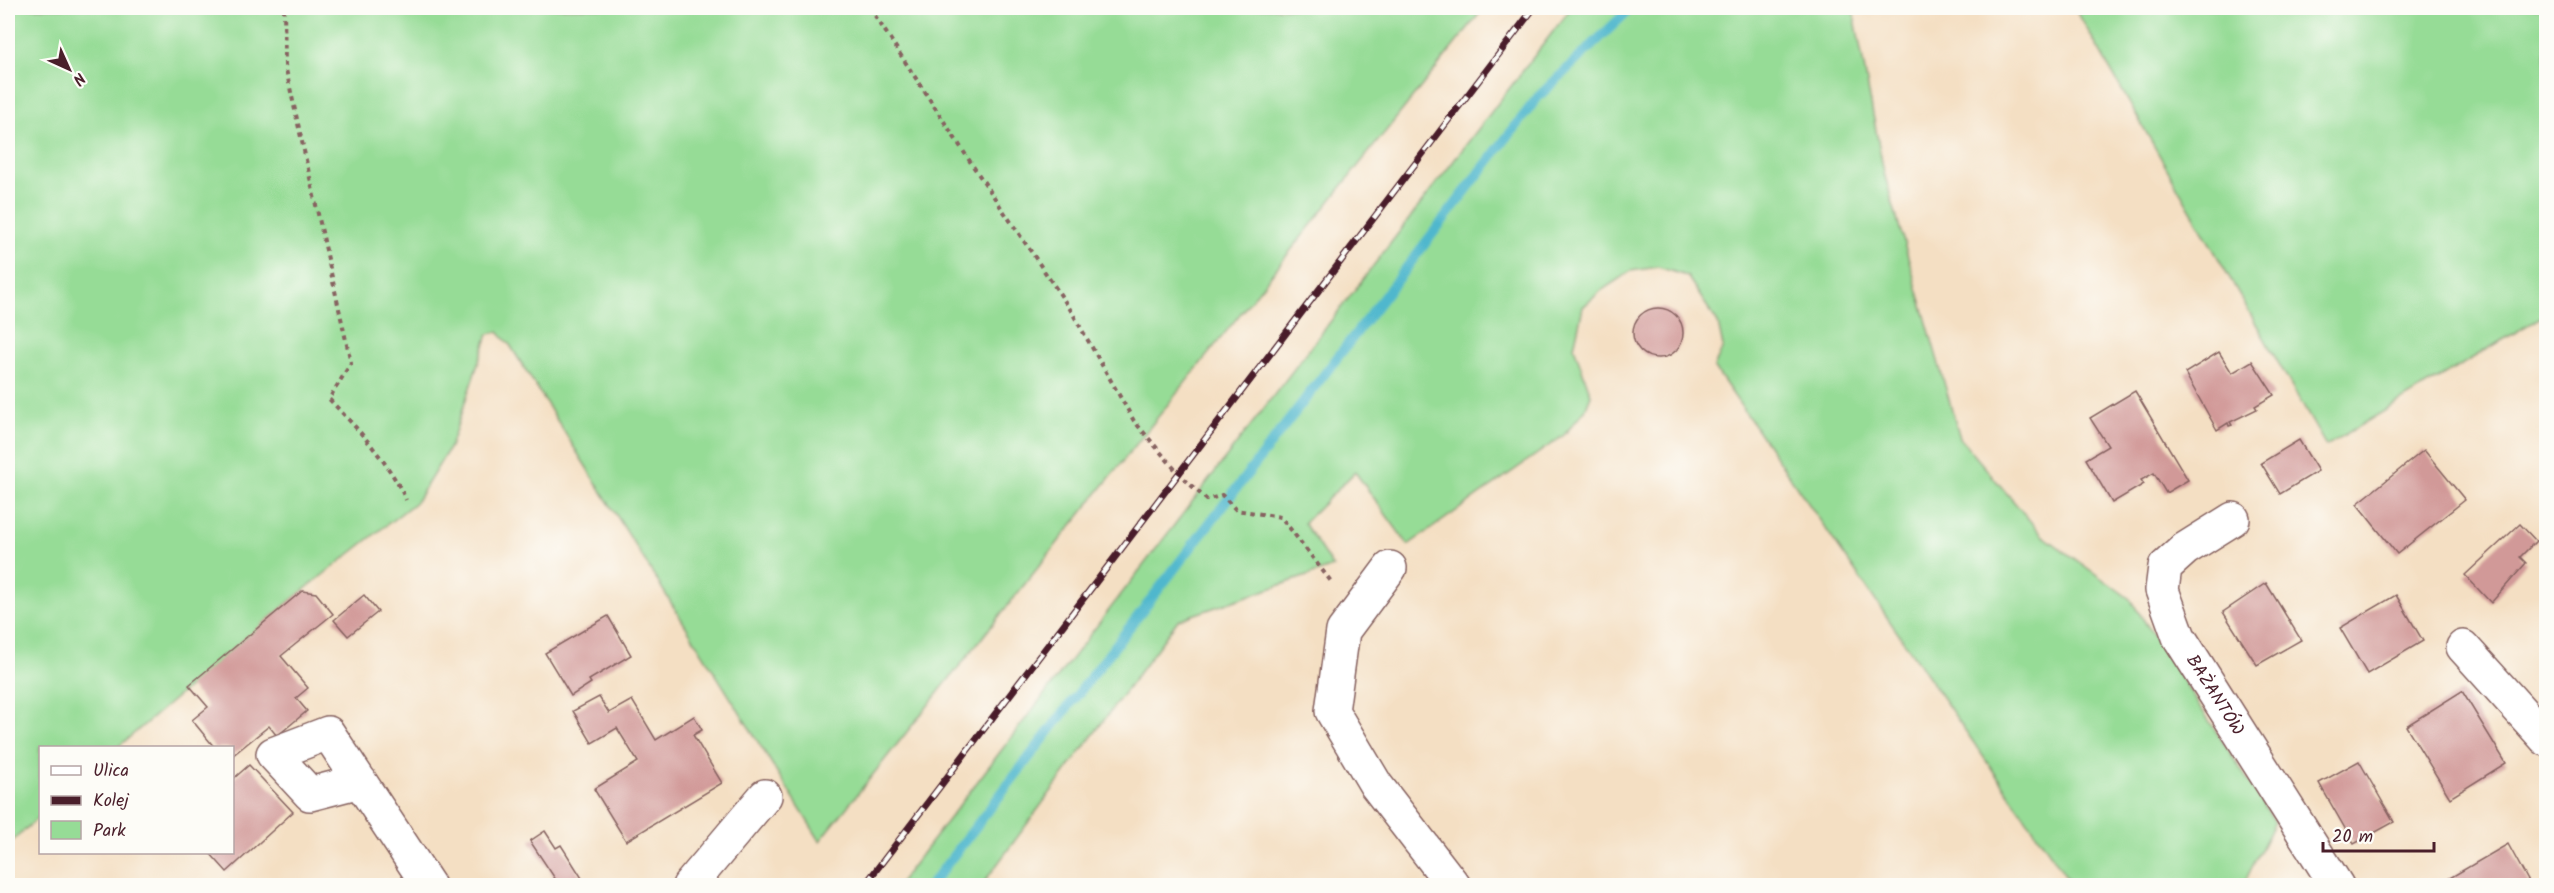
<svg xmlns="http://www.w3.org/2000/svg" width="2554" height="893" font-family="Kalam,sans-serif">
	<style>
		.green { fill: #96dc96; stroke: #707e60; stroke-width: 1.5 }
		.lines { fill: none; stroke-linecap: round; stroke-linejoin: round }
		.stream { stroke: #4fb7cd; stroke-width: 10 }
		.building { fill: #d19998 }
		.minor-casing { stroke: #866260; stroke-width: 36 }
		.path { stroke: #866260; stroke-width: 4; stroke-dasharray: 4.5 4.5; stroke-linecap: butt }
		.minor { stroke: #fff; stroke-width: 33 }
		.rail-casing { stroke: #4a1f2b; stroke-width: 7 }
		.rail { stroke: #fdfcf7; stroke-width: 4.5; stroke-dasharray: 14; stroke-linecap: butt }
		.labels { text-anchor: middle; stroke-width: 6; stroke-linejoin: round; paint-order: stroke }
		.street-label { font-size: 18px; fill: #4a1f2b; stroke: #fdfcf7 }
	</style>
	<rect width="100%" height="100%" fill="#fdfcf7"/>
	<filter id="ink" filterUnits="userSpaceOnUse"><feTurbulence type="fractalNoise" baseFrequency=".0167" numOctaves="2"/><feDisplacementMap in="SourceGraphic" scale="12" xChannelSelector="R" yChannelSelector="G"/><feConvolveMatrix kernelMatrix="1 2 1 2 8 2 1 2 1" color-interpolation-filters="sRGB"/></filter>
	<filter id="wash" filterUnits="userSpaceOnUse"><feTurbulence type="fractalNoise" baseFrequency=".008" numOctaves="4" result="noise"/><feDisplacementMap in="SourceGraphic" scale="24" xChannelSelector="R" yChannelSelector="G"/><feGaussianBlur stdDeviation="1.35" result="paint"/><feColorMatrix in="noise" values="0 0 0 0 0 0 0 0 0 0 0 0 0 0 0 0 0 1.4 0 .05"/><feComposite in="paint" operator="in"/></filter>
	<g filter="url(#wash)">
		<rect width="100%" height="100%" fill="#f4dfc3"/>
		<!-- green -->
		<g class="green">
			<polygon points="8,8 1484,8 820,841 510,345 498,332 488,334 450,447 417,501 291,600 118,747 40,748 40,816 8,845"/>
			<polygon points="1571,8 1853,8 1884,173 1960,438 2042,535 2130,599 2275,822 2243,885 2072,885 1714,367 1723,347 1718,323 1687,276 1658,267 1631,271 1602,290 1583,307 1574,347 1591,395 1585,410 1564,435 1408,545 1355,472 1304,523 1333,567 1178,620 982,885 898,885"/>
			<polygon points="2075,8 2546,8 2546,314 2326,446"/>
		</g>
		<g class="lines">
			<!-- stream -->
			<polyline class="stream" points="930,886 1538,97 1631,8"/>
		</g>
		<g id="blocks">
			<!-- building -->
			<g class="building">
				<circle cx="1658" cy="333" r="25"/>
				<polygon points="2219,352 2232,373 2252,361 2274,395 2255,406 2257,409 2230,422 2232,425 2229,426 2228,423 2217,430 2185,373"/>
				<polygon points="2135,391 2188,480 2166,493 2154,473 2141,480 2144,484 2112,503 2086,459 2108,446 2090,418"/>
				<polygon points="2299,440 2318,471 2280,494 2261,463"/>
				<polygon points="2424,450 2465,500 2397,554 2357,504"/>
				<polygon points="2520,524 2536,541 2520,557 2526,563 2491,603 2465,575"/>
				<polygon points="2266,583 2301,640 2257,665 2223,612"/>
				<polygon points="302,591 316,593 333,614 281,656 308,688 296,698 307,711 277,736 269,726 232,756 232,748 215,748 192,720 208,707 189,685"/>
				<polygon points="364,595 378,612 348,636 334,620"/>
				<polygon points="2396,595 2423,641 2367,674 2340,628"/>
				<polygon points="608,616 631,655 589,680 591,683 571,696 545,653"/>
				<polygon points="2462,691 2506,763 2450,798 2406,726"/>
				<polygon points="599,697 609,713 632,700 656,740 694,716 702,730 693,735 722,783 626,841 594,789 638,762 617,728 592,743 573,711"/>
				<polygon points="2359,761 2394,822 2354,844 2319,783"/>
				<polygon points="249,765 293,812 227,872 209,852 232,852 232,780"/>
				<polygon points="545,831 556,848 561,845 587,886 560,886 530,841"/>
				<polygon points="2508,844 2531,886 2436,886"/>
			</g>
		</g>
	</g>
	<g filter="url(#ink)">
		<use href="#blocks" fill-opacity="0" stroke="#866260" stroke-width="1.5"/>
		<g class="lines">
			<defs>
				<g id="minor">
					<path id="s1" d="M2233 519 2185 549 2165 567 2162 590 2179 637 2337 886"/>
					<polyline points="1390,568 1343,631 1332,711 1376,785 1454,886"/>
					<polyline points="2463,647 2546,739"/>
					<polyline points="360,781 310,794 273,754 328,733 429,886"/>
					<polyline points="689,886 765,796"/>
				</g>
			</defs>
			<!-- minor casing -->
			<use href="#minor" class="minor-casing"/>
			<!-- path -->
			<g class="path">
				<path d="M284 8 285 65 351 363 329 399C358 429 389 462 406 500"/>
				<polyline points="870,8 975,169 1070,309 1134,421 1179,474 1207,500 1222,495 1236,510 1281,517 1333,584"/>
			</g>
			<!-- minor -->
			<use href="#minor" class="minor"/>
			<defs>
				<polyline id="rail" points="864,886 1534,8"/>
			</defs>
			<!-- rail casing -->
			<use href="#rail" class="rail-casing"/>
			<!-- rail -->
			<use href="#rail" class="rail"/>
		</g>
	</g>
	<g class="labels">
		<!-- street labels -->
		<g class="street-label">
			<text dy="6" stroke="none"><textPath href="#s1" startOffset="225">BAŻANTÓW</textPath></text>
		</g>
	</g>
	<!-- margin -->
	<rect width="2554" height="893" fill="none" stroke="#fdfcf7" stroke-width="30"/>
	<!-- legend -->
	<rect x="39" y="746" width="195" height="108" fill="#fdfcf7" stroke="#b5a4a5" stroke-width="1.5"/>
	<rect x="51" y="766" width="30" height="9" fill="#ffffff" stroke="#b5a4a5" stroke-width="1.5"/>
	<text x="93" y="776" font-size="18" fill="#4a1f2b">Ulica</text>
	<rect x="51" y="796" width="30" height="9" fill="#4a1f2b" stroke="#b5a4a5" stroke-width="1.5"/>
	<text x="93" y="806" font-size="18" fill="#4a1f2b">Kolej</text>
	<rect x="51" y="821" width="30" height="18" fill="#96dc96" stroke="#b5a4a5" stroke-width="1.5"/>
	<text x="93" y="836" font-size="18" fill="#4a1f2b">Park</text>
	<!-- north arrow -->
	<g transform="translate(69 69) rotate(135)" stroke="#fdfcf7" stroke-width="4.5" paint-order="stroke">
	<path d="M0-4.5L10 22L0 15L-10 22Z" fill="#4a1f2b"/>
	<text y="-9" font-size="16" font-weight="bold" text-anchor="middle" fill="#4a1f2b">N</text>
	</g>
	<!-- scale -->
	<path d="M2323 842v9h111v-9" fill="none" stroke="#4a1f2b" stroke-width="3"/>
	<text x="2332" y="842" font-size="18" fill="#4a1f2b" stroke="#fdfcf7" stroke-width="4.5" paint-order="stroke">20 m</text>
</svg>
